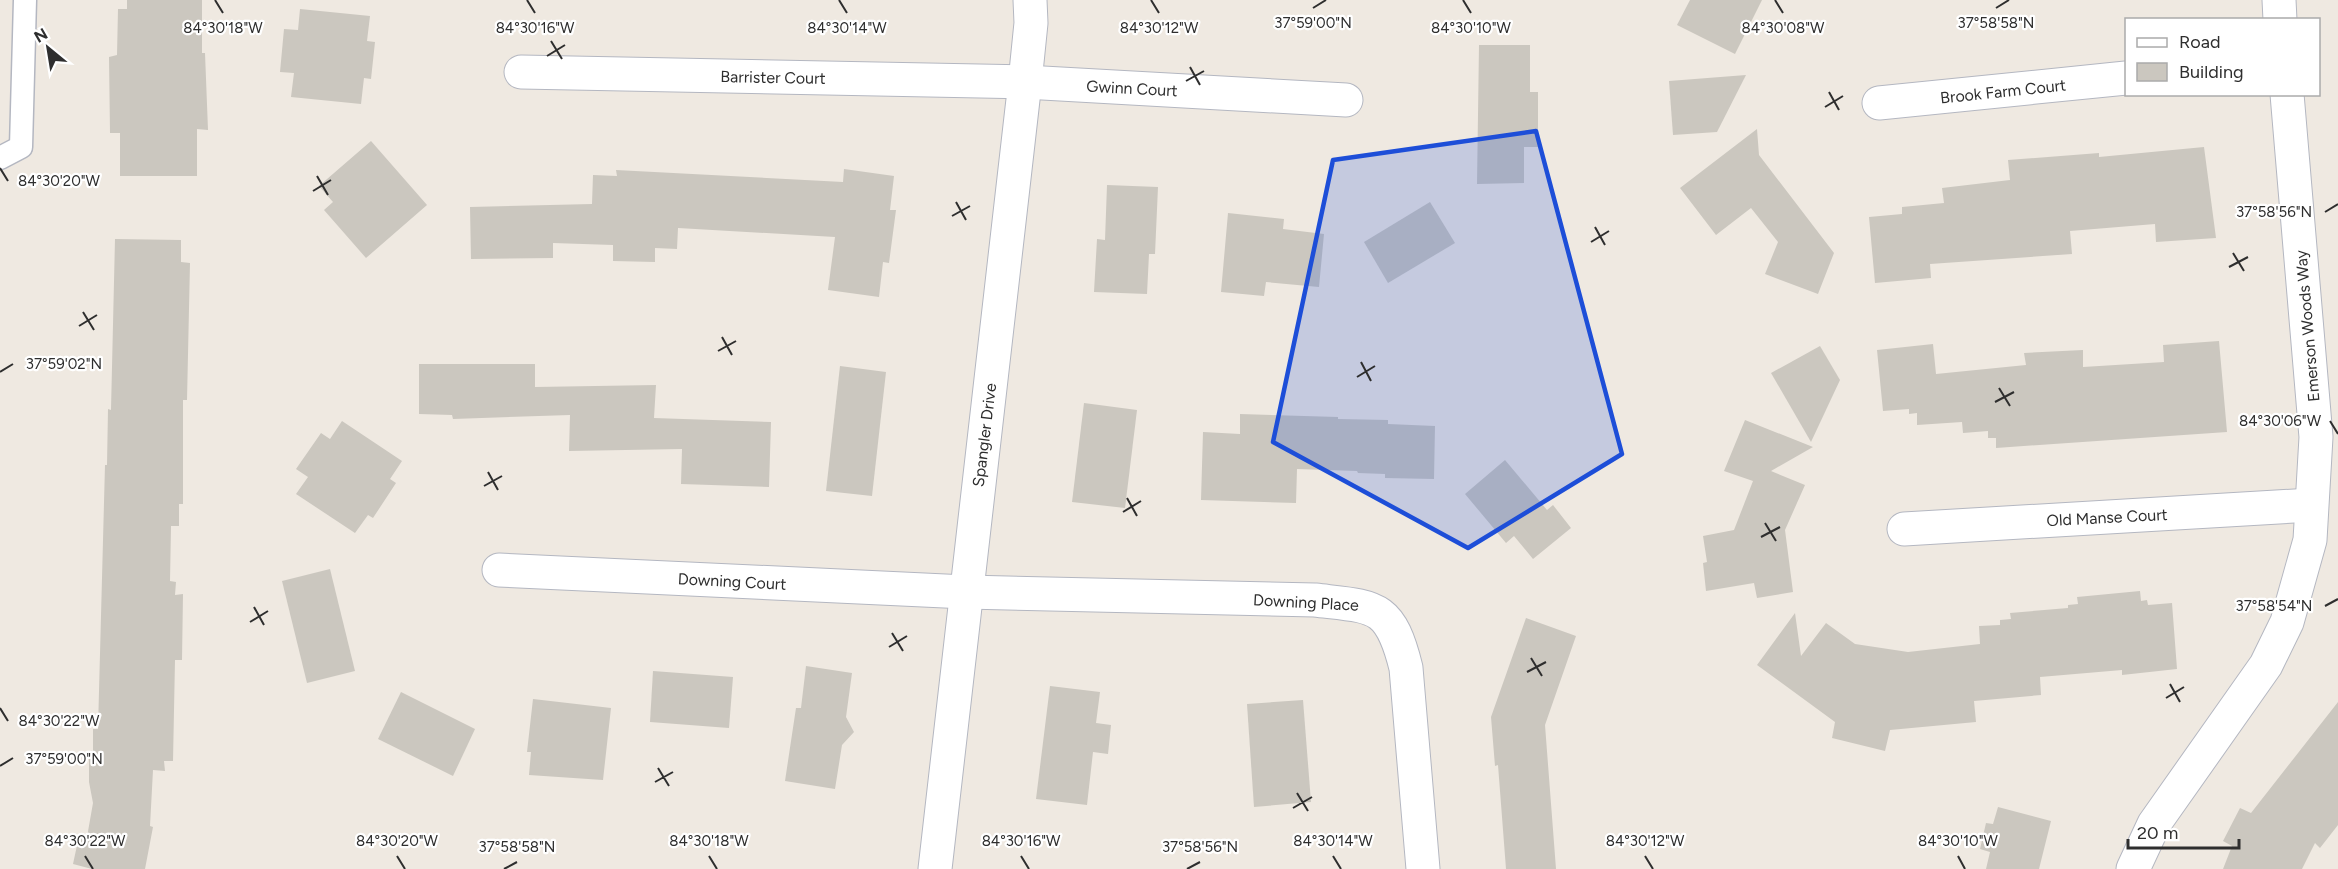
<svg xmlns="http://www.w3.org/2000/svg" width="2338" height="869" font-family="Figtree,sans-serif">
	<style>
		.building { fill: #cbc7bf }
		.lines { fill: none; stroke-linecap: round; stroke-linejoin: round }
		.lane-casing { stroke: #b4b7c1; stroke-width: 25 }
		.street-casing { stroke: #b4b7c1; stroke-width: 35 }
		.lane { stroke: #fff; stroke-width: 22 }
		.street { stroke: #fff; stroke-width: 33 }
		.marked { fill: #1d4ed8; fill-opacity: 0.2; stroke: #1d4ed8; stroke-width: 4.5; stroke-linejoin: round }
		.ticks { fill: none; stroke: #2e2e2e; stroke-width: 2 }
		.labels { text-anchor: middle; stroke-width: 4.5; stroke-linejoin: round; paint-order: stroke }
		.street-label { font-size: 16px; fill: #2e2e2e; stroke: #fff }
		.ticks-label { font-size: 15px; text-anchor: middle; fill: #2e2e2e; stroke: #fff; stroke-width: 4.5; stroke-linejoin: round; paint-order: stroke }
	</style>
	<rect width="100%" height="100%" fill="#efe9e1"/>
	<!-- building -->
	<g class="building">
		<polygon points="127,0 202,0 202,53 205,53 208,130 197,129 197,176 120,176 120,133 110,133 109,57 117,55 118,9 127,9"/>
		<polygon points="1690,0 1762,0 1735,54 1677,25"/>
		<polygon points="300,9 370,16 367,41 375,42 371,79 364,78 361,104 291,97 294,73 280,72 284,29 298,30"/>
		<polygon points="1479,45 1530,45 1530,92 1538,92 1538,147 1524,147 1524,183 1477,184"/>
		<polygon points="1746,75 1717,132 1673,135 1669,81"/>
		<polygon points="1757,129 1759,155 1834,253 1818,294 1765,274 1778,242 1751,208 1716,235 1680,188"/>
		<polygon points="371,141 427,205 366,258 324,210 333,202 319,186"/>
		<polygon points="2204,147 2216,238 2156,242 2155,224 2070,231 2072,254 1930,264 1931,278 1875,283 1869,217 1902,214 1902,207 1944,203 1942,188 2010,180 2008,160 2099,153 2099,157"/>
		<polygon points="844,169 894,176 890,210 896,210 889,263 883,262 879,297 828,290 835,237 678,228 677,249 655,248 655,262 613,261 613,245 553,243 553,258 471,259 470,207 592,204 593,175 617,176 616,170 843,182"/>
		<polygon points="1107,185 1158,187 1155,254 1149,254 1147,294 1094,292 1097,239 1105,240"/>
		<polygon points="1430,202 1455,243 1388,283 1364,242"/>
		<polygon points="1228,213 1284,219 1283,229 1324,234 1319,287 1266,282 1264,296 1221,292"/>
		<polygon points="115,239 181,240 181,262 190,263 187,400 183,400 183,504 179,504 179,526 171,526 170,581 176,582 175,595 183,594 182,660 175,660 173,761 164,761 165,771 153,770 150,826 153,827 145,869 92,869 73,864 79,836 87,837 93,803 89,782 89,755 93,755 93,729 98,729 105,465 107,465 108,409 111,410"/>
		<polygon points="2219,341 2227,432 1996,448 1996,438 1988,438 1988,431 1963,433 1962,422 1917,425 1917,413 1909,414 1909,409 1883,411 1877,350 1933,344 1936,374 2026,365 2024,353 2083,350 2083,367 2164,362 2163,345"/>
		<polygon points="1820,346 1840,380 1811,442 1771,373"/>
		<polygon points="419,364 535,364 535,387 656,385 654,418 771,422 769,487 681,484 682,449 569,451 570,415 453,419 452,415 419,414"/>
		<polygon points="840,366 886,372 872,496 826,491"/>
		<polygon points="1084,403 1137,410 1125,508 1072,502"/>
		<polygon points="1240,414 1338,417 1338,419 1388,420 1388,424 1435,426 1434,479 1385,478 1385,474 1358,473 1357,471 1297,469 1296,503 1201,500 1203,432 1240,434"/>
		<polygon points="1745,420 1813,447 1771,471 1805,485 1785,530 1793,592 1757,598 1754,583 1706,591 1703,563 1707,562 1703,536 1734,530 1753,481 1724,471"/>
		<polygon points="342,421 402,461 390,479 396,483 373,518 368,515 355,533 296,494 308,477 296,469 321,433 330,439"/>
		<polygon points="1505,460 1547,510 1553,505 1571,528 1533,559 1514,536 1506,543 1465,494"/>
		<polygon points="330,569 355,671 307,683 282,581"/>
		<polygon points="2140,591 2141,601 2147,600 2148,605 2172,603 2177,669 2122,675 2122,670 2040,677 2041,695 1974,701 1976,722 1890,730 1885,751 1832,738 1835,722 1757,665 1795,613 1801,656 1826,623 1855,644 1908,652 1980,644 1979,626 2000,625 2000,620 2011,619 2010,613 2068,608 2068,605 2078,604 2077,597"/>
		<polygon points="1526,618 1576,636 1545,725 1556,869 1506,869 1498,765 1495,766 1491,717"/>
		<polygon points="806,666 852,673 846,717 854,732 842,745 835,789 785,781 796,708 801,708"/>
		<polygon points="653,671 733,677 729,728 650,722"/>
		<polygon points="1050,686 1100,692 1096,723 1111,725 1108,754 1093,752 1087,805 1036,799"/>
		<polygon points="401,692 475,729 453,776 378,739"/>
		<polygon points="533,699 611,708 603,780 529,775 531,752 527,752"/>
		<polygon points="1303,700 1311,802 1254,807 1247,704"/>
		<polygon points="2338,702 2338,825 2320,848 2315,843 2302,869 2223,869 2232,846 2223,841 2240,808 2251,813"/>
		<polygon points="1998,807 2051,821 2039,869 1986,869 1990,852 1980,849 1986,823 1993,824"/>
	</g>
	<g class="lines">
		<defs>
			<polyline id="lane" points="0,158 21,147 25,0"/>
			<g id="street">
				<polyline points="2279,0 2280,20"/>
				<polyline points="521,72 1025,82 1346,100"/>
				<polyline points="1879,103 2126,78"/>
				<polyline points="1904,529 2311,505"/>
				<path d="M499 570 966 592 1315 600C1375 607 1390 603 1406 668L1423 869"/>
				<polyline points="935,869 1025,82 1031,23 1030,0"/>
				<polyline points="2133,869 2154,824 2266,665 2287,622 2310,540 2316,437 2287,94"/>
			</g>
		</defs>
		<!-- lane casing -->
		<use href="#lane" class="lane-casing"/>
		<!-- street casing -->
		<use href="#street" class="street-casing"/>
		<!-- lane -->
		<use href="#lane" class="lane"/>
		<!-- street -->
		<use href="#street" class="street"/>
	</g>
	<!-- marked area -->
	<path class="marked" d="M1536 131 1622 454 1468 548 1273 442 1333 160Z"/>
	<!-- ticks -->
	<path class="ticks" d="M215 0 223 13M527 0 535 13M839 0 847 13M1151 0 1159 13M1463 0 1471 13M1775 0 1783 13M1313 8 1326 0M1996 8 2009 0M551 41 562 59M547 56 565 45M1190 67 1200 85M1186 81 1204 71M1829 92 1839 110M1825 107 1843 96M0 168 8 181M317 176 328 195M313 191 331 180M956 202 966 220M2325 212 2338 204M952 216 970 206M1595 227 1605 245M1591 242 1609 231M2233 253 2244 271M2229 267 2248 257M83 312 94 330M79 326 97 315M722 337 732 355M718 351 736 341M1361 362 1371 381M0 372 13 364M1357 377 1375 366M1999 388 2010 406M1995 402 2014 392M2330 421 2338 434M488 472 498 490M484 486 502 476M1127 498 1137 516M1123 512 1141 501M1765 523 1776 541M1761 537 1780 527M2325 606 2338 599M254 607 264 625M250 622 268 611M892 633 903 651M889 647 907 636M1531 658 1542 676M1527 672 1546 662M2170 684 2180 702M2166 698 2184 687M0 708 8 721M0 766 13 758M658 768 669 786M655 782 673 772M1297 793 1308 811M1293 808 1312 797M85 856 93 869M397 856 405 869M709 856 717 869M1021 856 1029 869M1333 856 1341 869M1645 856 1653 869M1958 856 1965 869M504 869 517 862M1187 869 1200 862"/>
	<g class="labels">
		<!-- street labels -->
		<g class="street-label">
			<text transform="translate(773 77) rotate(1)" y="6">Barrister Court</text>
			<text transform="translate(1132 88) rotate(3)" y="6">Gwinn Court</text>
			<text transform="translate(2003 91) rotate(-6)" y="6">Brook Farm Court</text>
			<text transform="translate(2307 326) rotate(-95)" y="6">Emerson Woods Way</text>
			<text transform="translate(984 435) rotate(-83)" y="6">Spangler Drive</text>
			<text transform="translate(2107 517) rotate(-3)" y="6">Old Manse Court</text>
			<text transform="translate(732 581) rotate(3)" y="6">Downing Court</text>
			<text transform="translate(1306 602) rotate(3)" y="6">Downing Place</text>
		</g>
	</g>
	<g class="ticks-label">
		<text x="1313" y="28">37°59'00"N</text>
		<text x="1996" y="28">37°58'58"N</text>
		<text x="223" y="33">84°30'18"W</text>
		<text x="535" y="33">84°30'16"W</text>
		<text x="847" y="33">84°30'14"W</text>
		<text x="1159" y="33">84°30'12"W</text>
		<text x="1471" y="33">84°30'10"W</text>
		<text x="1783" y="33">84°30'08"W</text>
		<text x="59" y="186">84°30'20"W</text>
		<text x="2274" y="217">37°58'56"N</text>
		<text x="64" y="369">37°59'02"N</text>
		<text x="2280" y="426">84°30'06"W</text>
		<text x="2274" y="611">37°58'54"N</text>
		<text x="59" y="726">84°30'22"W</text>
		<text x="64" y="764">37°59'00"N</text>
		<text x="85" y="846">84°30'22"W</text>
		<text x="397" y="846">84°30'20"W</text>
		<text x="709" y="846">84°30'18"W</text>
		<text x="1021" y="846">84°30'16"W</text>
		<text x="1333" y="846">84°30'14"W</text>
		<text x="1645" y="846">84°30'12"W</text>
		<text x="1958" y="846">84°30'10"W</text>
		<text x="517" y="852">37°58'58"N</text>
		<text x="1200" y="852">37°58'56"N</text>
	</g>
	<!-- legend -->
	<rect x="2125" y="18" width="195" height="78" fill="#ffffff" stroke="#ababab" stroke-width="1.5"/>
	<rect x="2137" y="38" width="30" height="9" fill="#ffffff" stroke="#ababab" stroke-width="1.5"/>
	<text x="2179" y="48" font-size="18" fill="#2e2e2e">Road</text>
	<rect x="2137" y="63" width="30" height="18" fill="#cbc7bf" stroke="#ababab" stroke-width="1.5"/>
	<text x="2179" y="78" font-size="18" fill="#2e2e2e">Building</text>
	<!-- north arrow -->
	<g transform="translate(48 48) rotate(330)" stroke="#ffffff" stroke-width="4.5" paint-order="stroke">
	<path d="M0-4.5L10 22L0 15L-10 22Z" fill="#2e2e2e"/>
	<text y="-9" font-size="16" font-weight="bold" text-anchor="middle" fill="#2e2e2e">N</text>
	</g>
	<!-- scale -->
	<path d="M2128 839v9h111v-9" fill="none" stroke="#2e2e2e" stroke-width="3"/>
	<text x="2137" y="839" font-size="18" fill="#2e2e2e" stroke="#ffffff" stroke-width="4.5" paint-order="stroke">20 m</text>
</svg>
